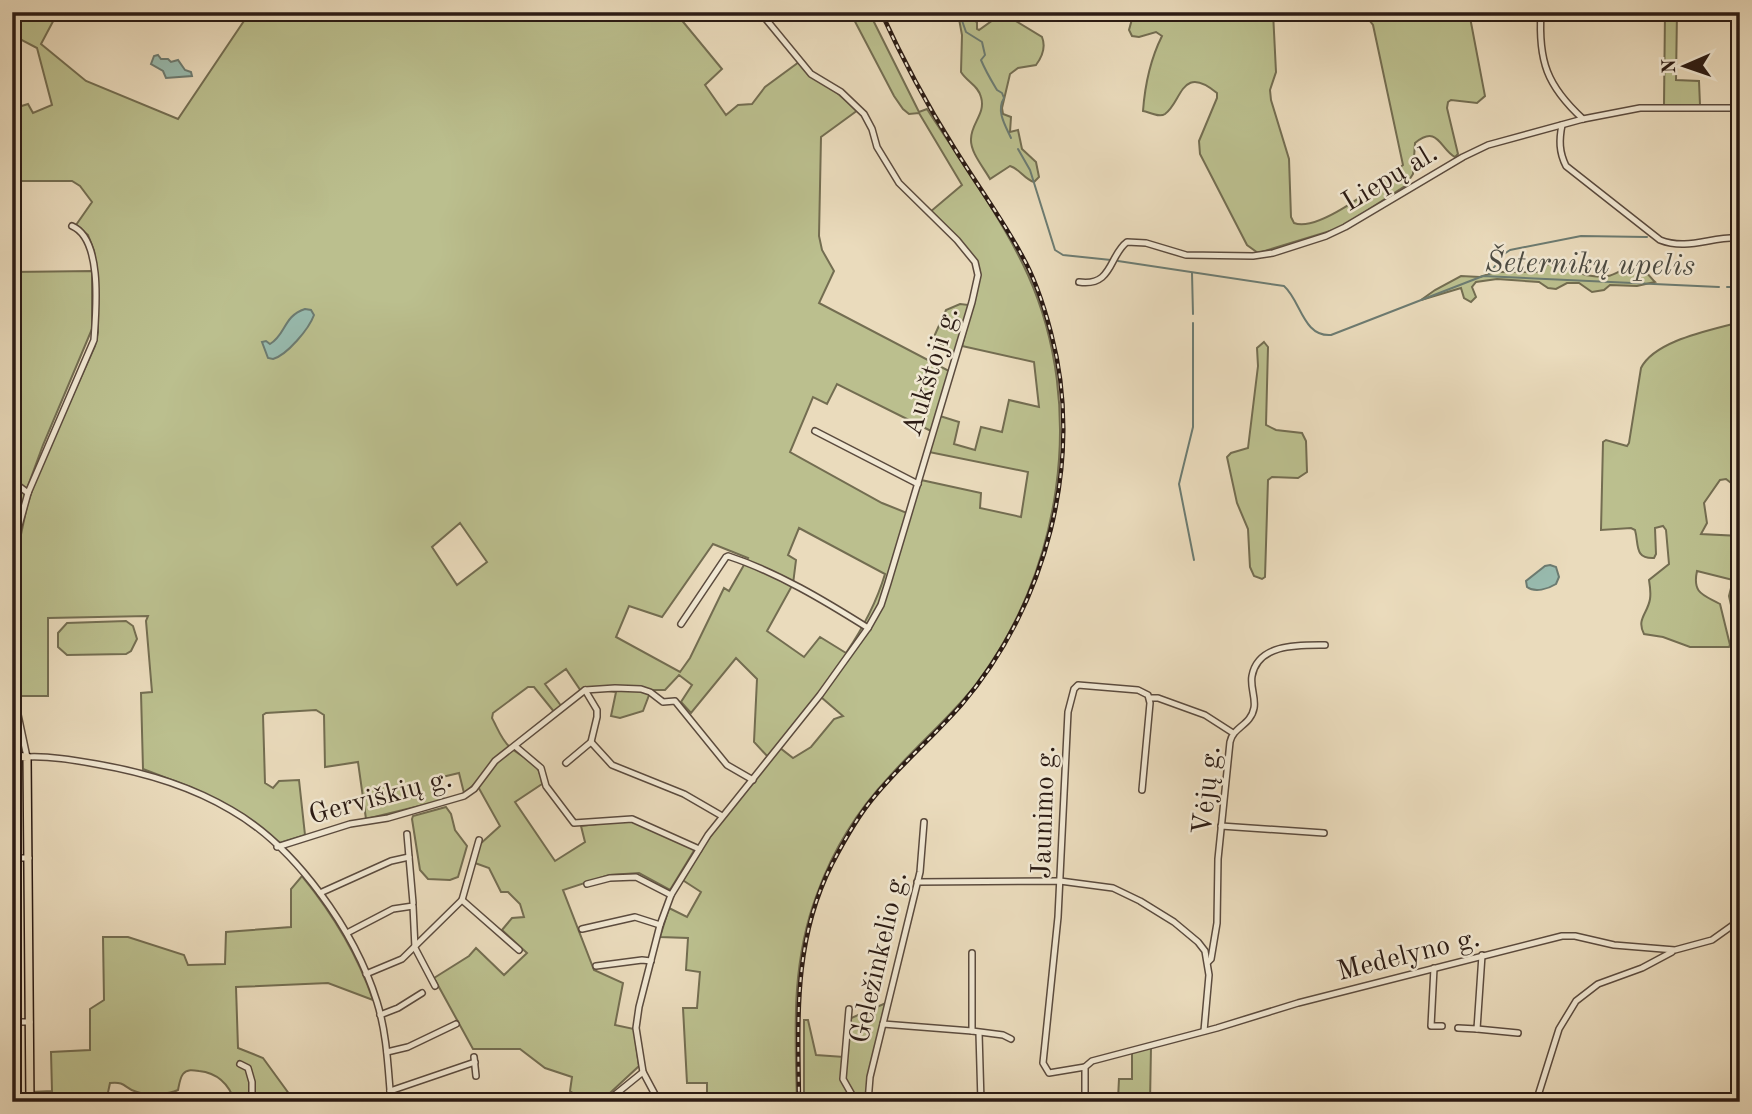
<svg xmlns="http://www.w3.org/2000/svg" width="1752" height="1114" font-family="'Old Standard TT',serif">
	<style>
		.green { fill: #bbbf8e; stroke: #736d51; stroke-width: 2; fill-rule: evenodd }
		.water { fill: #98bbaf; stroke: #6c7b71; stroke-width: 2 }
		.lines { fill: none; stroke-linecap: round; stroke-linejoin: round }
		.stream { stroke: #6c7b71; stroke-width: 2 }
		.minor-casing { stroke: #5b4b3e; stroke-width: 8 }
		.major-casing { stroke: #2b1b14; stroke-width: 10 }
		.minor { stroke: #f1e8d3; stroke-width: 5 }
		.major { stroke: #eadbbc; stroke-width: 7 }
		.rail-casing { stroke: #2b1b14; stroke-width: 4.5 }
		.rail { stroke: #f1e8d3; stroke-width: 2; stroke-dasharray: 5; stroke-linecap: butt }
		.labels { text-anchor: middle; stroke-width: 5; stroke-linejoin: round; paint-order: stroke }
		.street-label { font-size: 28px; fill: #2b1b14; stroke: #f1e8d3 }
		.water-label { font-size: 30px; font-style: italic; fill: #4c4b42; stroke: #f1e8d3 }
	</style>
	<rect width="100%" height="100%" fill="#eadbbc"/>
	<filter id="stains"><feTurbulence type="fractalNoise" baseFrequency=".00286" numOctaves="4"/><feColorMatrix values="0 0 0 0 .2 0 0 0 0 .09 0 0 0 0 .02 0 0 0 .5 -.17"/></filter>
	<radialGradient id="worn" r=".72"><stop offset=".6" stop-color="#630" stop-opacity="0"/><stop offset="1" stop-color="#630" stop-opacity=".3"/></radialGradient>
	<!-- green -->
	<g class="green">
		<path d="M12 12H58L41 44 86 81 178 119 250 12H675L722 69 705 85 726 115 738 105 752 104 765 87 799 62 858 110 821 137 819 236 822 250 834 271 819 303 949 371 931 431 837 384 827 404 813 397 790 452 882 503 907 513C896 548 889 588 871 619 842 668 803 712 768 757L754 742 757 679 736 658 691 713 681 702 692 685 679 675 665 690H651L643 711 620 718 611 716 616 692 600 690 583 694 566 669 545 684 562 707 555 713 534 687H528L493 713 492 718C497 727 502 741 510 747 524 760 541 761 542 784L515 802 555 861 585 842 581 826 629 820 695 849 670 890 639 873 609 875 563 890 594 970 623 983 615 1025 634 1029 639 1066 610 1093 605 1096 574 1094 570 1091 572 1077 545 1068 520 1049H473L434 978 469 956 476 948 504 975 527 953 502 930 512 918 524 917 520 904 508 892H501L489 868 475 863 479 845 500 826 476 783 464 793 459 773 438 778 444 800 366 819 358 762 325 767 324 715 316 710 266 713 263 715 265 783 273 788 279 781 299 780 305 835 276 844 236 810 190 787 143 769 141 693 152 692 146 621 148 616 48 618V696H19V544L27 506 37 475 95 346 98 332V284L94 251 88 235 76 225 92 202 80 186 72 181H12V168L15 169 17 157 12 161V109L28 104 33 113 52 105 37 48 12 35ZM460 523 487 562 457 585 432 547ZM799 528 885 574C876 604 863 628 846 653L820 637 804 657 767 631 793 584 796 560 788 555ZM713 544 748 558 729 591 724 588 690 658 680 672 616 637 629 606 662 617Z"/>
		<path d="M850 12H869L919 112 927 109C961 162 1002 218 1028 275 1087 407 1062 574 973 688 947 720 916 746 889 777 857 811 833 850 817 894 791 962 795 1031 797 1102H707V1083H687L683 1008H697L700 972 686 970 688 938 660 937 669 908 687 917 701 892 681 879 723 818 780 748 793 758 811 747 834 719 843 716 821 697 876 618 921 480 981 493 980 508 1021 517 1028 472 929 452 940 416 959 422 954 444 975 450 981 427 1002 432 1009 400 1039 407 1034 362 962 346 980 276 979 268 930 212 962 185 919 113 909 114 903 109 894 96Z"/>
		<path d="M1134 12H1273L1276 72 1270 90 1271 100 1289 159 1291 217 1294 223C1320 233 1382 181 1403 165L1373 25 1363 12H1469L1485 96 1477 103 1451 100 1448 102 1447 108 1458 154 1455 157C1440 149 1438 124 1415 143L1413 174 1405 186 1340 228 1258 253 1247 245 1200 154 1199 141 1217 98V93C1181 63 1182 102 1165 114 1159 118 1149 112 1143 111 1145 84 1150 60 1162 36L1156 32 1139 37 1132 36 1129 30Z"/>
		<polygon points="1665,12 1677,12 1676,80 1699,81 1700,105 1664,105"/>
		<path d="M964 15 977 22V29L979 30 1000 15H1006L1042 37C1046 47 1042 57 1036 65L1018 68 1010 74 1002 108 1003 114 1011 117 1010 132 1018 130 1022 149 1036 162 1039 177 1034 182C1024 179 1020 169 1010 166L990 179C984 168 970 152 971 139 971 123 986 114 981 97 978 85 967 82 961 72L962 35 959 19Z"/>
		<path d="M1547 264C1569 265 1584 280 1607 276 1618 275 1627 263 1638 267 1645 269 1650 277 1655 282L1637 286 1610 285 1604 290 1592 292 1579 283H1567L1556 289 1548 288 1539 282 1497 279 1476 282 1472 287 1476 297 1471 302 1464 298 1461 288 1421 300 1435 290 1461 276 1480 277 1495 272H1541Z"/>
		<polygon points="92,271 92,329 43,445 25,494 15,530 12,696 12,272"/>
		<polygon points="960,304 969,305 955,354 933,339 946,310"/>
		<path d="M1740 322V490L1726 479 1720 480 1704 503 1707 523 1701 534 1740 536V630L1736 628 1729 596 1733 580 1697 571C1692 594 1704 595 1720 604L1730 645 1729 647H1690L1663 637 1644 634C1636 619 1648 613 1650 599 1651 593 1650 586 1649 580L1669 564 1666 530 1663 526 1655 528 1656 554 1654 558C1634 559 1639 544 1635 530L1631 528 1601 530 1603 442 1606 440 1627 446 1629 443 1641 368C1655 340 1712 330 1740 322Z"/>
		<polygon points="1264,342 1268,347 1266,425 1276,430 1302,433 1306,441 1307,472 1298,478 1272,477 1268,480 1265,577 1262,579 1254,576 1250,567 1248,529 1237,503 1227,457 1231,453 1248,448 1258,366 1257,348"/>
		<polygon points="126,621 133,626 137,639 131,651 126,654 67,655 58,647 58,633 67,623"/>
		<polygon points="446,807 451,814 455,830 467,846 458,877 450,880 428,879 420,870 412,819 413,816"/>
		<path d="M302 876C333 914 357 953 373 1000L328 983 236 987 238 1048 263 1058 295 1102H235C229 1084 218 1073 199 1071 193 1070 187 1069 183 1074 180 1078 179 1085 178 1090 168 1095 147 1095 137 1092 124 1089 127 1081 110 1083L106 1102H32V1092L52 1091 51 1052 90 1050V1009L104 1000 103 937H128L184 955 188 965 225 964 226 932 291 927V889Z"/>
		<polygon points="886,1003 866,1102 804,1102 804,1020 808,1020 816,1055 844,1057 849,1019"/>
		<polygon points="1151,1047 1150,1102 1088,1102 1088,1098 1118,1099 1119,1079 1132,1079 1132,1052"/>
	</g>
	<!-- water -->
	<g class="water">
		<polygon points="158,55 161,59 168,59 171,62 178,60 185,70 191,72 192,76 166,78 163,71 151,64 154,56"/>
		<path d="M305 309 311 310 314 315C309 329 287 355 273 359L268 358 262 342 266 341 270 344C286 335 283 316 305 309Z"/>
		<path d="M1550 565 1556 567 1559 577 1556 584C1548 589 1535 593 1527 587L1526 581 1545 566Z"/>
	</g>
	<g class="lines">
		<!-- stream -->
		<g class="stream">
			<path d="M959 12 966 32 982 42 985 55 981 60C986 72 991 80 997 90L1002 93 1004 98C996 111 1005 125 1011 138"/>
			<polyline points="1018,149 1030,170 1055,250 1063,255 1111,260"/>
			<path d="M1118 261 1284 286C1301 301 1303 337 1331 335L1483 276 1719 287"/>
			<polyline points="1192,273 1193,314"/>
			<polyline points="1489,274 1504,254 1510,250 1581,236 1647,237"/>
			<polyline points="1727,287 1740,287"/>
			<polyline points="1193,323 1193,427 1179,484 1194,560"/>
		</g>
		<defs>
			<g id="minor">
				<path d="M1541 12C1538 61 1547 86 1583 119"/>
				<path d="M1562 125C1559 140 1559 152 1566 166L1660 240C1688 251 1712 236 1740 238"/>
				<path d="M72 226C103 239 96 311 94 340L28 493 17 533V710L27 757C50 756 73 760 96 764 143 772 189 785 231 810 296 847 355 931 377 1002 387 1034 388 1068 391 1102"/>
				<path d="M1079 282C1113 287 1109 255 1127 242L1146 243 1186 255 1253 256 1273 253 1326 236 1345 227 1463 157 1488 145 1583 119 1640 108H1740"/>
				<polyline points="815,431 918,484"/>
				<polyline points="12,481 28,493"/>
				<path d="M681 624 726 557 728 556C777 572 825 601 868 628"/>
				<polyline points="1150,698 1158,698 1205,715 1233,733"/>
				<polyline points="591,742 612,765 684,794 722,816"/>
				<polyline points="515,746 541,768 546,786 574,823 632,819 699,849"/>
				<polyline points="566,763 591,742 597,717 597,710 585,690"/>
				<polyline points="1221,826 1324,833"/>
				<polyline points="407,834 413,903"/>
				<polyline points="277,847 350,824 388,818 464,796 474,789 495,761 585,690 615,688 641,689 650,692 663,702 675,701 727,765 753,780"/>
				<polyline points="12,858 29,858"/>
				<polyline points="917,882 1060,881 1113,888 1140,901 1174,922 1198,942 1205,951 1209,975 1204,1031"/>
				<polyline points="587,884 610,878 636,877 671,895"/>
				<polyline points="320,893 391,861 409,857"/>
				<polyline points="462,900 519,950"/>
				<polyline points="582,929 635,917 660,925"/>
				<polyline points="347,933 393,909 413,906 415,948 435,986"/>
				<path d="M1208 962 1211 959 1217 923 1218 859 1230 742C1233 727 1251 725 1254 708 1256 698 1250 687 1252 676 1258 643 1300 645 1325 645"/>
				<polyline points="596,966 642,960 651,961"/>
				<polyline points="1434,968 1431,1026 1442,1026"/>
				<polyline points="366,974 402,959 462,900 479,840"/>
				<polyline points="849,1009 843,1079 856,1102"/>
				<polyline points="380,1015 398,1008 422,993"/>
				<polyline points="12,1022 30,1022"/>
				<polyline points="883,1024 972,1031 1003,1035 1011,1039"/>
				<polyline points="1458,1028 1477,1029 1482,955"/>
				<polyline points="1477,1029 1518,1033"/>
				<polyline points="972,1031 972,953"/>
				<polyline points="979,1033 981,1102"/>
				<polyline points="387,1052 408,1047 456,1024"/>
				<polyline points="474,1057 476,1076"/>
				<polyline points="240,1064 248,1068 252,1082 252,1102"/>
				<polyline points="1085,1067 1049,1073 1043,1063 1058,917 1068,712 1074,689 1078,685 1138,690 1148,695 1150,703 1142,790"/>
				<polyline points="390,1091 475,1062"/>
				<polyline points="606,1102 643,1072"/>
				<polyline points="659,1102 643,1072 636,1028 639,1007 660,925 671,895 708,835 820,695 868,628 881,605 888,583 972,302 978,275 975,262 957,240 899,183 877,147 872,129 864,114 841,92 811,74 760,12"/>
				<polyline points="868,1102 870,1077 920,872 924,822"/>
				<polyline points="1085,1102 1085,1067 1092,1061 1217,1028 1298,1003 1562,936 1575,936 1614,945 1675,950 1712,940 1740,920"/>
				<polyline points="1536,1102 1559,1029 1576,1001 1598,984 1642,968 1672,952"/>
			</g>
			<polyline id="major" points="12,756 27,757 30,1102"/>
		</defs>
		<!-- minor casing -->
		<use href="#minor" class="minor-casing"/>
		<!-- major casing -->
		<use href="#major" class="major-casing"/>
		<!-- minor -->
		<use href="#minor" class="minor"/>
		<!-- major -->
		<use href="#major" class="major"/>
		<defs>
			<path id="rail" d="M799 1102C798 1018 793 941 832 864 844 841 857 817 874 797 901 764 934 736 962 704 1046 606 1085 460 1051 333 1044 306 1035 278 1021 254 1001 217 975 182 953 146 926 103 902 58 881 12"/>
		</defs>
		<!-- rail casing -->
		<use href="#rail" class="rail-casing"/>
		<!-- rail -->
		<use href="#rail" class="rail"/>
	</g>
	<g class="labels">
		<!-- street labels -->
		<g class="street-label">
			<text transform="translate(1389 176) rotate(-31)" y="10">Liepų al.</text>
			<text transform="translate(929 371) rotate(-73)" y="10">Aukštoji g.</text>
			<text transform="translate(1205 790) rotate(-84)" y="10">Vėjų g.</text>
			<text transform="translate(380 795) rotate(-15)" y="10">Gerviškių g.</text>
			<text transform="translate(1042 812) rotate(-88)" y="10">Jaunimo g.</text>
			<text transform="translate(1408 953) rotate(-14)" y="10">Medelyno g.</text>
			<text transform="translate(877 957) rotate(-77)" y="10">Geležinkelio g.</text>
		</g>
		<!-- water labels -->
		<g class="water-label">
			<text transform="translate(1590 263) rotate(1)" y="10">Šeternikų upelis</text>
		</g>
	</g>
	<!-- margin -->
	<rect width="1752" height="1114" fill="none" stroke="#eadbbc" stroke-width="42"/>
	<rect x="14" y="14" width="1724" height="1086" fill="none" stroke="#2b1b14" stroke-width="3.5"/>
	<rect x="21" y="21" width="1710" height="1072" fill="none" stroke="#2b1b14" stroke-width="2"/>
	<!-- north arrow -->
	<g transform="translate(1685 66) rotate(268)" stroke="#f1e8d3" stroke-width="5" paint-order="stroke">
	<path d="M0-5L12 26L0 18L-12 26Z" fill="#2b1b14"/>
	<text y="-10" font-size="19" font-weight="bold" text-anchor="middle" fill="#2b1b14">N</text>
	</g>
	<rect width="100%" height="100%" filter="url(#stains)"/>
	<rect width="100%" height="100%" fill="url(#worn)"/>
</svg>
